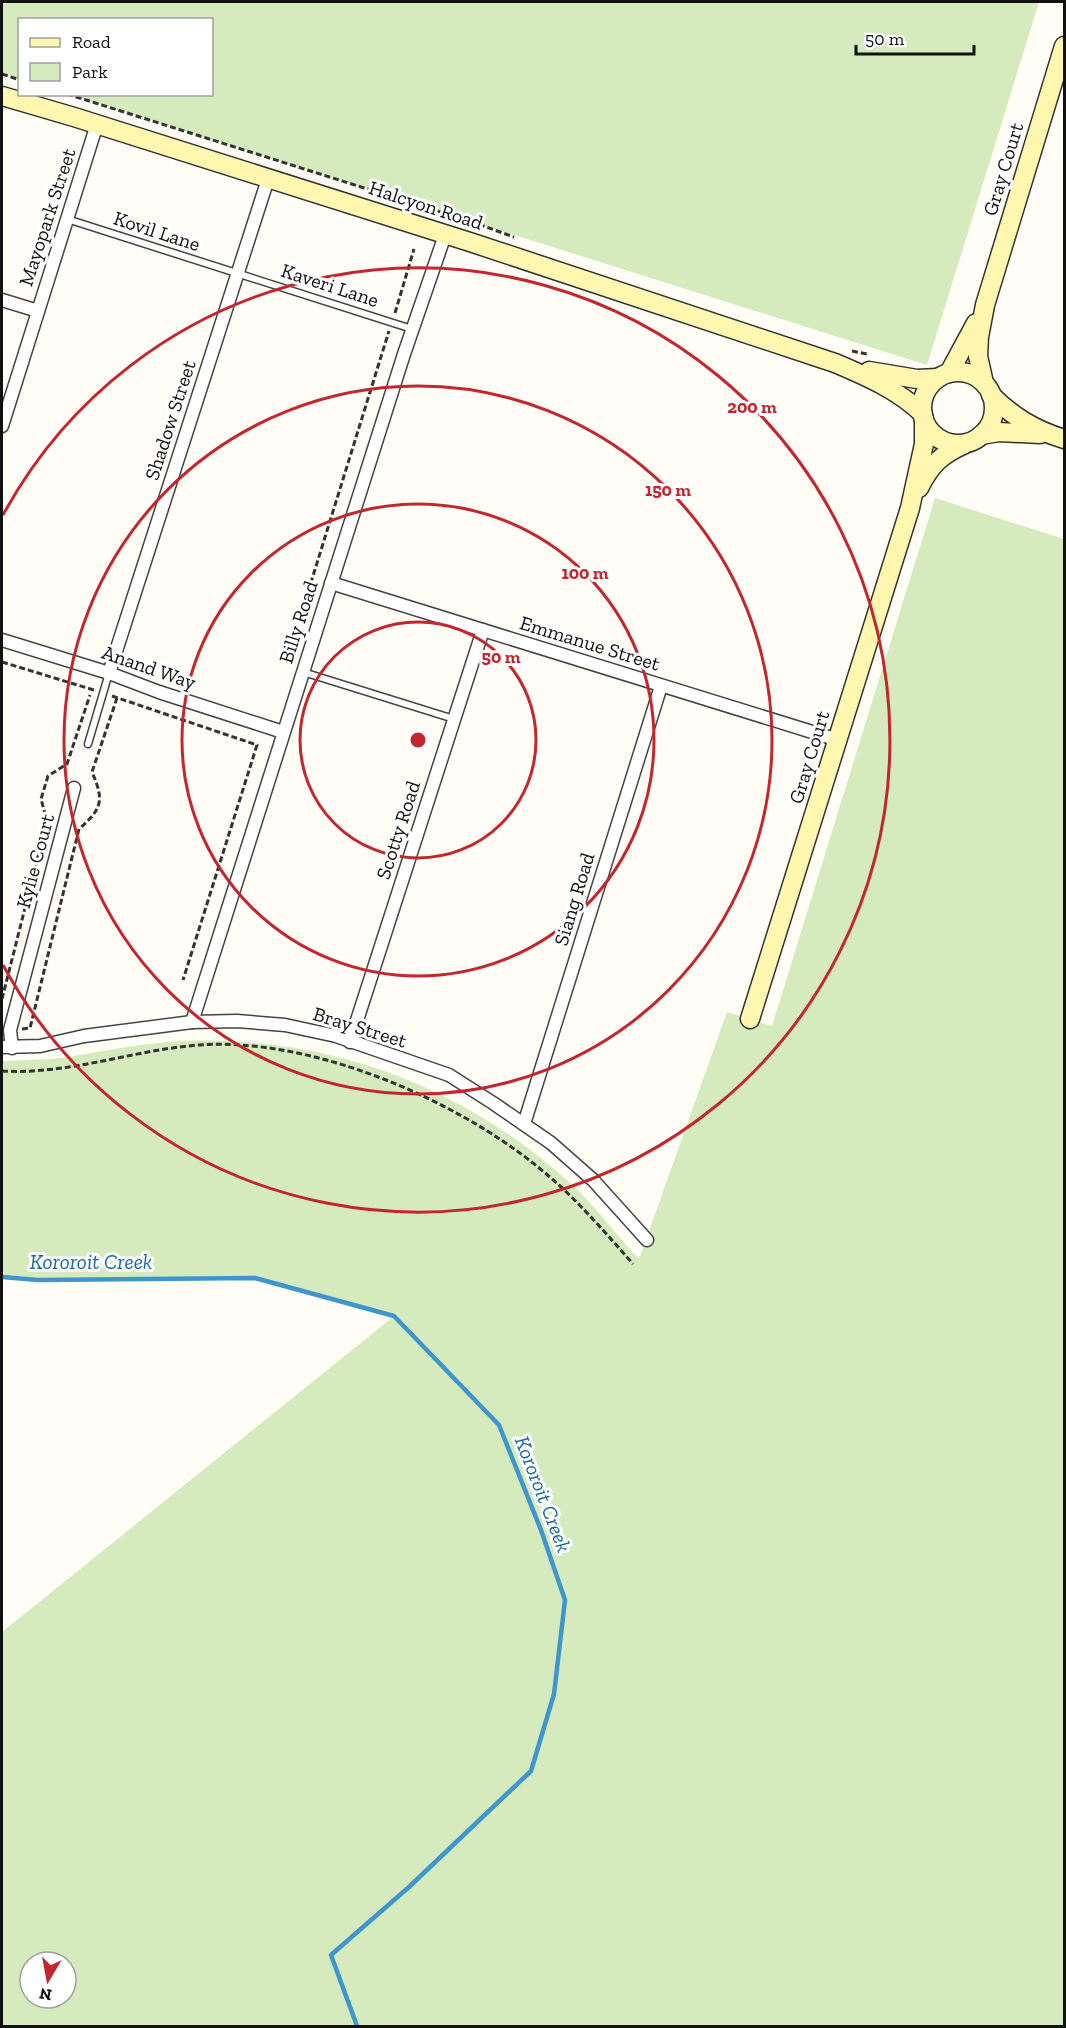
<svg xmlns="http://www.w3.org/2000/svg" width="1066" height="2028" font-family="'Zilla Slab',serif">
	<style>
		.green { fill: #d5ebbd; fill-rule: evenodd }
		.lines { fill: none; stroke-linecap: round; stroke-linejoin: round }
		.stream { stroke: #3f96cf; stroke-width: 4.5 }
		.lane-casing { stroke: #444; stroke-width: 9 }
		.street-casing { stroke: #444; stroke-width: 15 }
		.secondary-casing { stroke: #333; stroke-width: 21 }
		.path { stroke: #333; stroke-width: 3; stroke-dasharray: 6 3; stroke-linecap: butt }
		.lane { stroke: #fff; stroke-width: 6 }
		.street { stroke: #fff; stroke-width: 12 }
		.secondary { stroke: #fff6b0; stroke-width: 18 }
		.ring { fill: none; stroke: #c4262e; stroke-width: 3 }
		.labels { text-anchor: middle; stroke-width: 6; stroke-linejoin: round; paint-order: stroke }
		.street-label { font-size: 20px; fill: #111; stroke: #fff }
		.water-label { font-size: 21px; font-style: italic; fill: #1768a6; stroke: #fff }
		.centre { fill: #c4262e; stroke: #fff; stroke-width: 3 }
		.ring-label { font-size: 18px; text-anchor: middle; font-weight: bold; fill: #c4262e; stroke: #fff; stroke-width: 6; stroke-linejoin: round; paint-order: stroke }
	</style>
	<rect width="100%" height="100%" fill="#fffdf5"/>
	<!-- green -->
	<g class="green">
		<polygon points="2,2 1039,2 927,365 70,95 212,94 212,20 20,20 19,79 2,73"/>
		<path d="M935 498 1064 539V2026H2V1632L393 1317 255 1278 38 1280 2 1277V1061C21 1060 41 1060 61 1058 101 1052 141 1043 182 1041 328 1035 461 1085 569 1182 595 1205 615 1234 639 1259L727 1012 772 1026ZM30 1962H66V1998H30Z"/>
	</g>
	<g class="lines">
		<!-- stream -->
		<polyline class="stream" points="2,1277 38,1280 255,1278 394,1316 499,1425 541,1530 565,1600 554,1694 531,1771 409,1887 331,1955 357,2026"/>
		<defs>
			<g id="lane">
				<polyline points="67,219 412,329"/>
				<polyline points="303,672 454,719"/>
				<polyline points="88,744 109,673"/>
			</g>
			<g id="street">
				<polyline points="2,300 38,311"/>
				<polyline points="2,426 97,124"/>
				<polyline points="331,583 838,740"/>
				<polyline points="2,640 109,673 159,692 283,732"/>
				<polyline points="109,673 268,179"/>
				<polyline points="192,1022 404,354 445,235"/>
				<polyline points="350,1042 483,630"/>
				<polyline points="2,1047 40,1046 84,1036 192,1022 237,1021 285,1025 336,1036 449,1075 493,1103 551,1143 593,1180 647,1240"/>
				<polyline points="12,1048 10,1030 74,788"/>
				<polyline points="524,1124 661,686"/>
			</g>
			<g id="secondary">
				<path d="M2 96 74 117 473 243 835 363C866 376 898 390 923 414"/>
				<polyline points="869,371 917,379 938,378"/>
				<circle cx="958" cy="408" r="36"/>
				<polyline points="949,373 976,323"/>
				<polyline points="984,383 978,356 979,337 985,305 1064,46"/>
				<path d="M991 395C1013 417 1035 430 1064 439"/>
				<polyline points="981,435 999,432 1040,434"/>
				<path d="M919 488C931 464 942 454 965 444"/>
				<polyline points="750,1019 910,508 924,444 924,419"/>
			</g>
		</defs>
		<!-- lane casing -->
		<use href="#lane" class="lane-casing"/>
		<!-- street casing -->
		<use href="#street" class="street-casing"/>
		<!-- secondary casing -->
		<use href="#secondary" class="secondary-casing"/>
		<!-- path -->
		<g class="path">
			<polyline points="2,74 20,80"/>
			<polyline points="67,94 475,223 514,237"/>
			<polyline points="395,313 414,249"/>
			<polyline points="852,351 867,354"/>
			<polyline points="308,592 389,331"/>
			<polyline points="2,662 94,690"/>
			<polyline points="112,696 257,745 183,980"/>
			<polyline points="2,999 47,821 41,799 48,776 67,764 90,695"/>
			<path d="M22 1029 30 1028 79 829C103 808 104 800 92 772L117 698"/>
			<path d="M2 1071C69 1075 132 1050 199 1045 311 1037 453 1098 538 1167 574 1196 603 1230 633 1264"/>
		</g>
		<!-- lane -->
		<use href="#lane" class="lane"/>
		<!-- street -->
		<use href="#street" class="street"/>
		<!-- secondary -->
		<use href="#secondary" class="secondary"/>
	</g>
	<!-- distance rings -->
	<g class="ring">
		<circle cx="418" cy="740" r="118"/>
		<circle cx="418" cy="740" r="236"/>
		<circle cx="418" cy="740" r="354"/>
		<path d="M3 515A472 472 0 1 1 3 965"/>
	</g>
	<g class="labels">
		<!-- street labels -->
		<g class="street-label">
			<text transform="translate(1003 169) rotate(-73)" y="7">Gray Court</text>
			<text transform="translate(426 205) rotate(18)" y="7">Halcyon Road</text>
			<text transform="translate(47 217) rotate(-72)" y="7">Mayopark Street</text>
			<text transform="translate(157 231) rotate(18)" y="7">Kovil Lane</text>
			<text transform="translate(330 285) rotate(18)" y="7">Kaveri Lane</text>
			<text transform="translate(170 420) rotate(-72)" y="7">Shadow Street</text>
			<text transform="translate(298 622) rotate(-72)" y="7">Billy Road</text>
			<text transform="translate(590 643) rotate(17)" y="7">Emmanue Street</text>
			<text transform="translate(149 667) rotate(19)" y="7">Anand Way</text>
			<text transform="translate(809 757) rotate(-73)" y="7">Gray Court</text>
			<text transform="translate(398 830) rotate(-72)" y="7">Scotty Road</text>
			<text transform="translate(35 861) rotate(-75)" y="7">Kylie Court</text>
			<text transform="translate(574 899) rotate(-73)" y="7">Siang Road</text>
			<text transform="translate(360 1027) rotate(17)" y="7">Bray Street</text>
		</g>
		<!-- water labels -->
		<g class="water-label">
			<text x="91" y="1269">Kororoit Creek</text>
			<text transform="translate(543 1494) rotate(69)" y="7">Kororoit Creek</text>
		</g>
	</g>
	<circle cx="418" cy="740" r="9" class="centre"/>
	<g class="ring-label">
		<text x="752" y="413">200 m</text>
		<text x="668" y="496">150 m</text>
		<text x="585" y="579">100 m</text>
		<text x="501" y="663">50 m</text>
	</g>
	<!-- border -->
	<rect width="1066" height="2028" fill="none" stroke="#111111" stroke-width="6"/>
	<!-- legend -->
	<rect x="18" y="18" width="195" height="78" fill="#ffffff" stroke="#a0a0a0" stroke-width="1.5"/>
	<rect x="30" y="38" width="30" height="9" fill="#fff6b0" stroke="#a0a0a0" stroke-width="1.5"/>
	<text x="72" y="48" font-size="18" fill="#111111">Road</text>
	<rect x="30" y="63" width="30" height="18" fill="#d5ebbd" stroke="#a0a0a0" stroke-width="1.5"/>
	<text x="72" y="78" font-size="18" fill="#111111">Park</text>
	<!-- north arrow -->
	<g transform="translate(48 1980) rotate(190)"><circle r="28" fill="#ffffff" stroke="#a0a0a0" stroke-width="1.5"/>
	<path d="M0-4.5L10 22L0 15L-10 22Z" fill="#c4262e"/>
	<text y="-9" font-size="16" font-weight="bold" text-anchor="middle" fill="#111111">N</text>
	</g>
	<!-- scale -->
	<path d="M856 45v9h118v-9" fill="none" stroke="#111111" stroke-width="3"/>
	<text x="865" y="45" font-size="18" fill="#111111" stroke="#ffffff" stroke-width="4.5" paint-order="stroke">50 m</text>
</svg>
